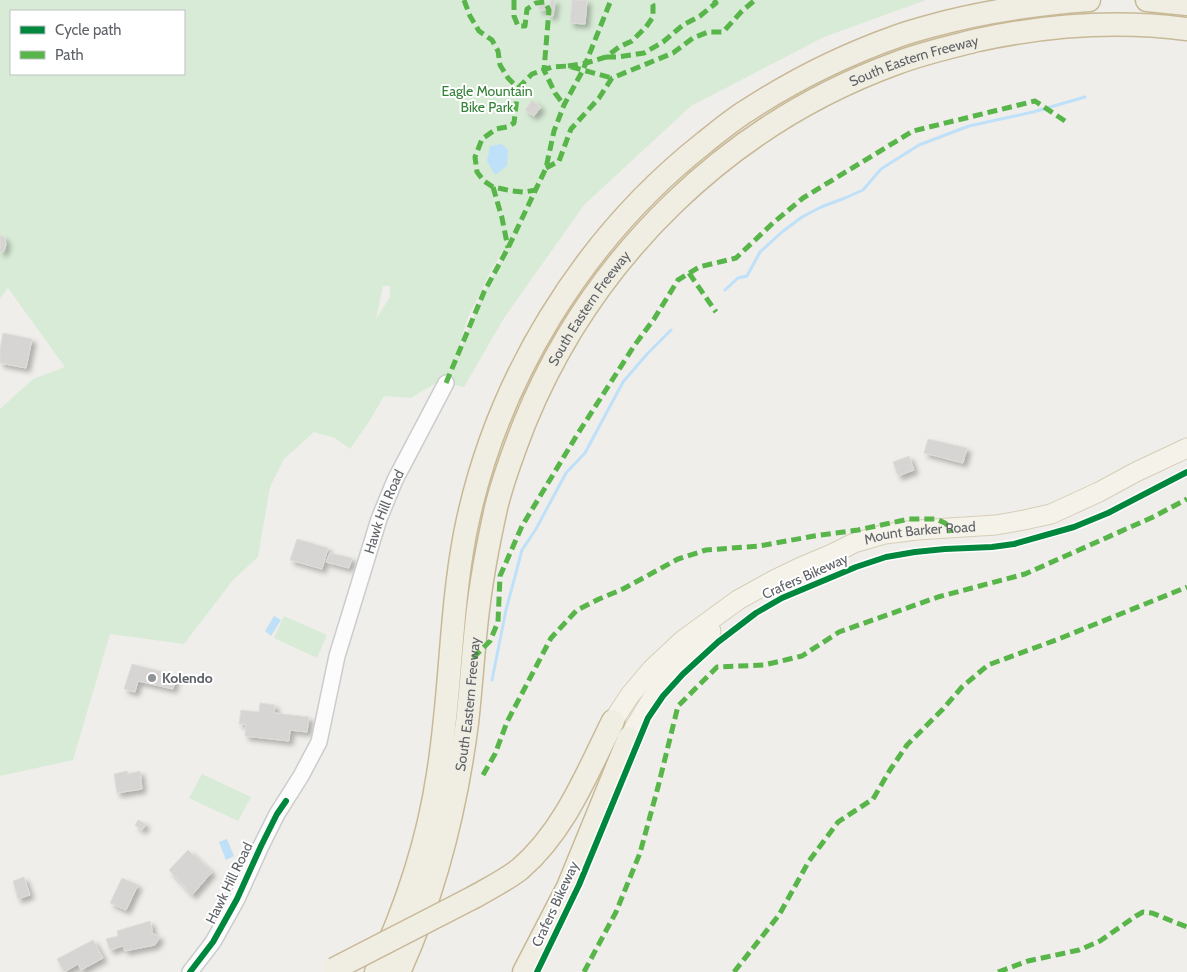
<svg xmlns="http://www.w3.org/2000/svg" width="1187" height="972" font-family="Cabin,sans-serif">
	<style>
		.green { fill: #d8ebd6; fill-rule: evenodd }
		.water { fill: #bfe0f9 }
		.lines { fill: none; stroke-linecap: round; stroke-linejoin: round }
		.stream { stroke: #bfe0f9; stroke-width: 3 }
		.building { fill: #d6d5d3; stroke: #deddd9; filter: url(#shadow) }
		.minor-casing { stroke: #cbcccc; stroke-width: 18 }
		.major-casing { stroke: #d7ceb8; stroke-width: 21 }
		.highway-casing { stroke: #c8b996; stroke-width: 25 }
		.minor { stroke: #fdfcfc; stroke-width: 15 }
		.major { stroke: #f4f2e9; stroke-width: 19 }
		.highway { stroke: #f0ede3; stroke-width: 22 }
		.highway-bridge-casing { stroke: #c8b996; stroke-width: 25; stroke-linecap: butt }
		.highway-bridge { stroke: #f0ede3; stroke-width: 22 }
		.quiet { stroke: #58b549; stroke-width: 5; stroke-dasharray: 10 5; stroke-linecap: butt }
		.cycleway-casing { stroke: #fff; stroke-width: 9 }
		.cycleway { stroke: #00873e; stroke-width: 6 }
		.poi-dot { fill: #919496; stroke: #fff; stroke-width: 2 }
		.labels { text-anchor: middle; stroke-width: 4; stroke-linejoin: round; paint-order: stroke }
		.street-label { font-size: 14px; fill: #5f6368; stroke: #fff }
		.park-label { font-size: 14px; fill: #348238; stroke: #fff }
		.poi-label { font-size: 14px; font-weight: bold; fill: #5f6368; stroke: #fff; text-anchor: start }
	</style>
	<defs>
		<filter id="shadow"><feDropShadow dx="4" dy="4" stdDeviation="2.5" flood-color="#0004"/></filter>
	</defs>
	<rect width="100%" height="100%" fill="#efeeea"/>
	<!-- green -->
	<g class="green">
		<path d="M0 0H926L824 37 691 106 584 205 504 318 464 387 446 383 448 376 411 398 384 396 370 420 350 449 335 438 314 432 284 459 270 487 258 557 233 580 184 644 110 634 73 760 0 776V409L33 379 65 367 8 288 0 298ZM11 11H184V74H11ZM507 249 484 292 456 359 467 319 493 267 502 252ZM383 286H390V297L376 319Z"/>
		<polygon points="284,616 327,635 317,658 274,638"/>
		<polygon points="202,774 251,797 238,821 189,798"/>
	</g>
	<!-- water -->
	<g class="water">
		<polygon points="502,144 508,150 507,166 495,175 487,161 490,146"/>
		<polygon points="274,616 281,620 271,636 265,631"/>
		<polygon points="227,839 234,856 226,860 219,842"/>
	</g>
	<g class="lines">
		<!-- stream -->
		<g class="stream">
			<polyline points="725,290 738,278 747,276 760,252 782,232 802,217 821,207 845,198 863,190 881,169 919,145 969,126 1033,112 1085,97"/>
			<polyline points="492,680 506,610 522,550 536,529 566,473 585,453 623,382 648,353 671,330"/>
		</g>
	</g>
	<!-- building -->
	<g class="building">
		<polygon points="551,0 555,0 553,16 548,16"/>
		<polygon points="572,0 587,0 585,24 570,23"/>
		<circle cx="542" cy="7" r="3.5"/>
		<polygon points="532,100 541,107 534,116 525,110"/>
		<polygon points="0,235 5,238 6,245 4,251 0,253"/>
		<polygon points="3,333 32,339 26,368 0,363 0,349"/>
		<polygon points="928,439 967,448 963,463 924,453"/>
		<polygon points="909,456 914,470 898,476 893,462"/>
		<polygon points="297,539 328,548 322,569 290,560"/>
		<polygon points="330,553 352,558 349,568 326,562"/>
		<polygon points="132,664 176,675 173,689 138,681 135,692 124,689"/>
		<polygon points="260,703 275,705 274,713 309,717 307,732 290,730 289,741 245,736 246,724 239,724 241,710 259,712"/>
		<polygon points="127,771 128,774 140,771 142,789 117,793 114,774"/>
		<polygon points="138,820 146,824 142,830 135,825"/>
		<polygon points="188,850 212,872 192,895 169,870"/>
		<polygon points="24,877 30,895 18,899 13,881"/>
		<polygon points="122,878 138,885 126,910 110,903"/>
		<polygon points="150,921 152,929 152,933 160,937 155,945 125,951 123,946 110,950 106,939 118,936 117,931"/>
		<polygon points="93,940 103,958 81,970 78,964 64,972 57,959"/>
	</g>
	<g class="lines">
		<defs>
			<g id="minor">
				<path id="s1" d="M190 972 213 942 237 899 261 846 277 814 301 776 319 742 337 656 379 519 395 480 446 383"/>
			</g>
			<g id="major">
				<path id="s2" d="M613 721 630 695 652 669 683 640 738 600 774 580 801 567 832 554 854 543 885 534 917 530 996 525 1024 520 1051 514 1099 492 1136 472 1187 448"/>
				<path d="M629 738C640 718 651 698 666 679 679 661 696 646 711 631"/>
			</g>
			<g id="highway">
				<polyline points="1147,0 1187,4"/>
				<path d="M474 897C490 888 506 880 520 869 565 830 587 773 613 721"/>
				<path d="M376 972C405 910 428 841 438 774 451 695 450 613 465 534 495 381 583 238 705 142 719 131 733 119 748 110 794 80 847 54 898 36 909 32 920 29 931 26 982 12 1036 4 1089 0"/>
				<path id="s3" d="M399 972C435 893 456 809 467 723 471 688 473 653 477 618 481 581 488 544 496 508 503 479 514 450 525 422 593 256 729 124 897 63 923 53 951 47 978 40 1047 25 1117 20 1187 29"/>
				<polyline points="524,972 568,887 629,738"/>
			</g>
		</defs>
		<!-- minor casing -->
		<use href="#minor" class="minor-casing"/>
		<!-- major casing -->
		<use href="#major" class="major-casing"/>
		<!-- highway casing -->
		<use href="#highway" class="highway-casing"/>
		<!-- minor -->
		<use href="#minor" class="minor"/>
		<!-- major -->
		<use href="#major" class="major"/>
		<!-- highway -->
		<use href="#highway" class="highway"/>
		<defs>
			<polyline id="highway-bridge" points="334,969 474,897"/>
		</defs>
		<!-- highway-bridge casing -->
		<use href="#highway-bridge" class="highway-bridge-casing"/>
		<!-- highway-bridge -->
		<use href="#highway-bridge" class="highway-bridge"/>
		<!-- quiet -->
		<g class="quiet">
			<polyline points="464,0 470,16 479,31 492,40 498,51 500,65 508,78 518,88 514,123 507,127 496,129 482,139 475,157 477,172 484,181 493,187 512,191 524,192 536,190"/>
			<polyline points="514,0 514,16 518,26 525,26 527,9 536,3 545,2 549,10 544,70 555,93 564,105"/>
			<polyline points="606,57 618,57 644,53 663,42 683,25 700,16 716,3 714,0"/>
			<polyline points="568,66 586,63 606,57 619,47 632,41 646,27 653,17 653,5 650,0"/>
			<polyline points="518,88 532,74 552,67 568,66 612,78"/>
			<polyline points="546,168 559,161 571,129 599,98 612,78 673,53 693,38 708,32 723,32 742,11 755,0"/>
			<polyline points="493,187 502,218 508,248"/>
			<polyline points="689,273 716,312"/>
			<polyline points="446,383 484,292 508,248 546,168 554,131 564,105 583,70 611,0"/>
			<polyline points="473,658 490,641 498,622 500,576 522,526 577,435 634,346 654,319 678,280 699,267 736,258 773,223 803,198 913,131 1035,101 1068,123"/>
			<polyline points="483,775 495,754 507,722 551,638 577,610 599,599 623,589 678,559 706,550 759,546 814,536 858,530 909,519 936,519 945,523 950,528 951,533"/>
			<polyline points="584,972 616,912 640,853 658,787 678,706 717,667 764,665 802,656 839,632 938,597 1025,574 1153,517 1187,499"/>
			<polyline points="734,972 779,915 809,861 838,822 873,799 890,770 907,745 943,709 962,687 988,665 1056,640 1187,587"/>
			<polyline points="998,972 1028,961 1079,950 1100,941 1136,916 1143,912 1152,913 1187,927"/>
		</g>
		<defs>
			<g id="cycleway">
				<polyline points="190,972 213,942 237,899 261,846 277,814 286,801"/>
				<polyline points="537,972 579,885 648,718 663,696 683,674 718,642 756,613 782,598 856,567 886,557 915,552 945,549 992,547 1014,544 1074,527 1108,513 1187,472"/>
			</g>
		</defs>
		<!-- cycleway casing -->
		<use href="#cycleway" class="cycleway-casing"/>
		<!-- cycleway -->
		<use href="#cycleway" class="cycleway"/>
	</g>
	<!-- markers -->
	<circle class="poi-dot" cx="152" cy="678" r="5"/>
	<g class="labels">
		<!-- street labels -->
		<g class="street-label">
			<text dy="5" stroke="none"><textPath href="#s3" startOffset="1116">South Eastern Freeway</textPath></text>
			<text dy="5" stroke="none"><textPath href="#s3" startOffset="698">South Eastern Freeway</textPath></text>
			<text dy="5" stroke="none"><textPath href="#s1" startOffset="504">Hawk Hill Road</textPath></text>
			<text dy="5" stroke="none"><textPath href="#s2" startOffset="372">Mount Barker Road</textPath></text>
			<text transform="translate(805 576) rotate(-24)" y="5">Crafers Bikeway</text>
			<text dy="5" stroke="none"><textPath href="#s3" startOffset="278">South Eastern Freeway</textPath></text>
			<text transform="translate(229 883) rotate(-64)" y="5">Hawk Hill Road</text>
			<text transform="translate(555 904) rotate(-65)" y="5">Crafers Bikeway</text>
		</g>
		<!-- park labels -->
		<g class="park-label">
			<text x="487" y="96">Eagle Mountain<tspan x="487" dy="16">Bike Park</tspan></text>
		</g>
		<!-- poi labels -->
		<g class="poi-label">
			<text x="162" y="683">Kolendo</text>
		</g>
	</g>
	<!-- legend -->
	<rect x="10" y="10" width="175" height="65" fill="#ffffff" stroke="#bfc1c3"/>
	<rect x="20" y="26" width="25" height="8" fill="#00873e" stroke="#bfc1c3"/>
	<text x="55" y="35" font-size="15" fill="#5f6368">Cycle path</text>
	<rect x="20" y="51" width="25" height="8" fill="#58b549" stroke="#bfc1c3"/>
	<text x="55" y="60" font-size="15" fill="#5f6368">Path</text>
</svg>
